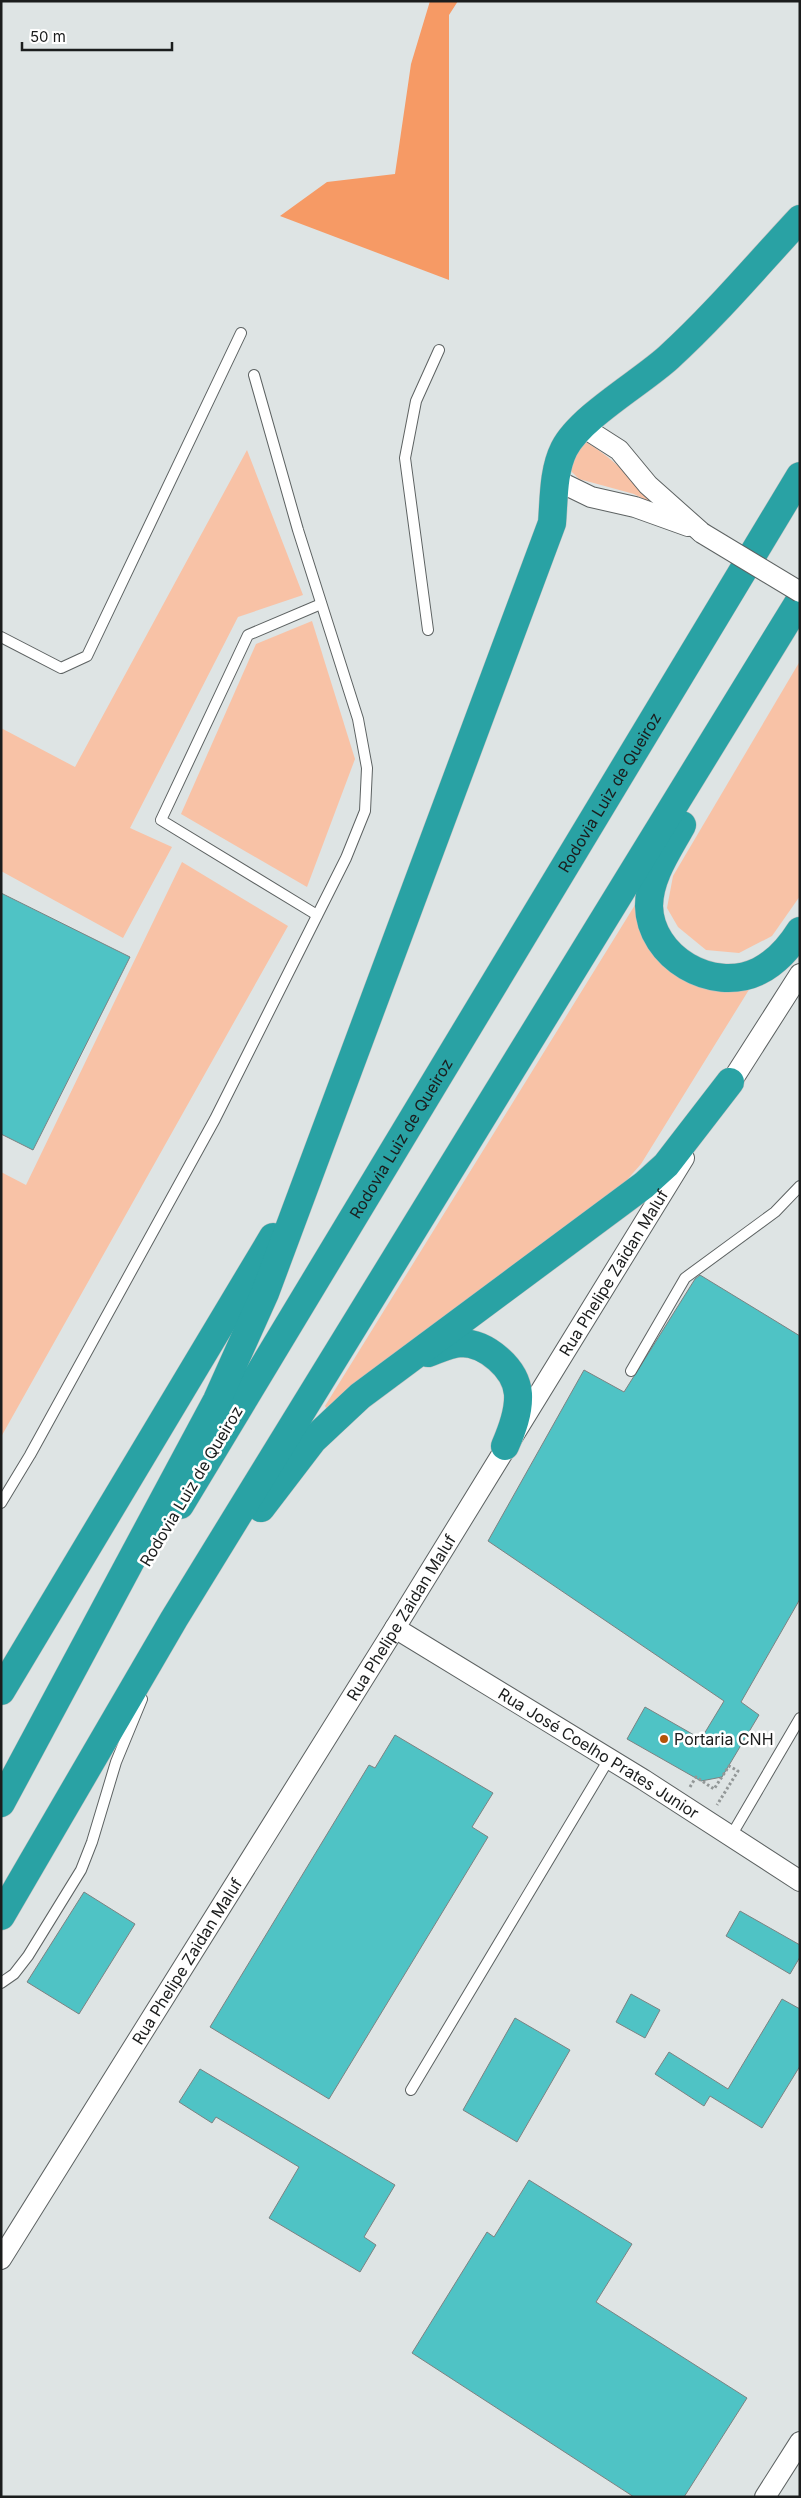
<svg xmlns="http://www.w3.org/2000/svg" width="801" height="2498" font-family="Inter,sans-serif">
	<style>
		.green { fill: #f8c2a6 }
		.forest { fill: #f69a65 }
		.building { fill: #4fc3c5; stroke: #7c8282 }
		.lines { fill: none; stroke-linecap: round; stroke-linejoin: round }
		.service-casing { stroke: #5d6262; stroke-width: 12 }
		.minor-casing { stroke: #5d6262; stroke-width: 22 }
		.motorway-casing { stroke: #bfc0c0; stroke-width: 29 }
		.path { stroke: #929797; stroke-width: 3; stroke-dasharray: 2.5 2.5; stroke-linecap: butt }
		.service { stroke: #fff; stroke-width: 10 }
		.minor { stroke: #fff; stroke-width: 20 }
		.motorway { stroke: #29a2a4; stroke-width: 28 }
		.minor-bridge-casing { stroke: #5d6262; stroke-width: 22; stroke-linecap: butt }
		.minor-bridge { stroke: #fff; stroke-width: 20 }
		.poi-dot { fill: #b35409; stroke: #fff; stroke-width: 2 }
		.labels { text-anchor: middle; stroke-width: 5; stroke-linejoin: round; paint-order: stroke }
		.street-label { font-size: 16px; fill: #1b1d1d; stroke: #fff }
		.poi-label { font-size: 16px; fill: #1b1d1d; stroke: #fff; text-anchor: start }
	</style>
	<rect width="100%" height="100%" fill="#dee4e4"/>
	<!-- green -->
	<g class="green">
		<path d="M586 442C617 460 642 490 669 513L634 494 579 479 570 470 574 448Z"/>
		<polygon points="247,450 303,595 238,617 130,828 172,847 123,938 1,871 1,728 75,767"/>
		<polygon points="312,621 355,759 307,887 181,814 256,644"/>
		<polygon points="800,661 800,896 772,936 739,953 706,950 678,927 667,908 673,876"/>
		<polygon points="182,862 288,926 1,1437 1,1172 26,1185"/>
		<polygon points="643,892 658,950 755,980 641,1164 626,1181 456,1308 327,1410 325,1406"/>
	</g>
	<!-- forest -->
	<polygon class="forest" points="430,1 458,1 449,15 449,280 280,216 327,182 395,174 411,64"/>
	<!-- building -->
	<g class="building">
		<polygon points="1,893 130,957 33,1150 1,1134"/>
		<polygon points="700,1275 800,1336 800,1599 741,1702 759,1715 722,1777 701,1781 627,1739 645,1707 701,1739 724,1701 488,1541 584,1370 624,1392 695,1279"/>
		<polygon points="395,1735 493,1793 472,1827 488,1837 329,2099 210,2027 369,1765 375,1768"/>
		<polygon points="84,1892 135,1924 79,2014 27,1982"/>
		<polygon points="740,1911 800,1945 800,1957 790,1974 726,1936"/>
		<polygon points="631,1994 660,2010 645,2038 616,2022"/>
		<polygon points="782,1999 800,2009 800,2066 762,2128 710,2096 704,2106 655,2074 669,2052 728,2089"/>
		<polygon points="515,2018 570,2050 517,2142 463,2110"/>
		<polygon points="200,2069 395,2185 364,2237 376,2245 360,2272 269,2218 299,2167 216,2117 212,2123 179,2102"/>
		<polygon points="529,2180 632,2244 596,2302 747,2398 684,2497 634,2497 412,2353 487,2232 494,2237"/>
	</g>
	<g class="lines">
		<defs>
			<g id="service">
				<polyline points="428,630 405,458 416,401 439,350"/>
				<polyline points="1,637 61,668 87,656 241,333"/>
				<polyline points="317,915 161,820 248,635 321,604"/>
				<polyline points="631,1371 685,1278 775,1212 800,1186"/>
				<polyline points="1,1503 30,1455 215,1119 346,858 365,811 367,768 358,719 298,530 254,375"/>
				<polyline points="731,1836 800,1718"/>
				<polyline points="1,1983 14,1974 28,1956 81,1870 92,1842 116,1762 142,1699"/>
				<polyline points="411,2090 609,1759"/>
			</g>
			<g id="minor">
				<polyline points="583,427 619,450 648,485 702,533"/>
				<polyline points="556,480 591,497 635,507 688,526"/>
				<polyline points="724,1093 800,974"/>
				<path id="s1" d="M395 1628 644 1780 800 1881"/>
				<path id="s2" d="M1 2259 395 1628 684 1158"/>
				<polyline points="765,2497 800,2442"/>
			</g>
			<g id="motorway">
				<path d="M682 825C669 849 649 877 649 906 650 957 712 994 759 971 775 963 790 947 800 931"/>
				<path d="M428 1353C439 1349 449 1344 461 1343 486 1343 516 1368 518 1394 519 1412 512 1430 505 1446"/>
				<path id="s3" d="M180 1505 800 476"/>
				<polyline points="261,1508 313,1440 360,1396 644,1185 666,1165 730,1082"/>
				<polyline points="1,1691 273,1237"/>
				<path d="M1 1803 217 1400 265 1293 552 523C554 499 553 471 564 449 580 417 642 382 669 357 716 314 757 265 800 219"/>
				<polyline points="1,1916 174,1619 800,600"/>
			</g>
		</defs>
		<!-- service casing -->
		<use href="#service" class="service-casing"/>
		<!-- minor casing -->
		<use href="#minor" class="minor-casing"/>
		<!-- motorway casing -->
		<use href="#motorway" class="motorway-casing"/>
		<!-- path -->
		<polyline class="path" points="690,1787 696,1777 714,1789 729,1766 738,1771 717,1805"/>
		<!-- service -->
		<use href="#service" class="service"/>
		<!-- minor -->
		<use href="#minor" class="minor"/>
		<!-- motorway -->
		<use href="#motorway" class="motorway"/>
		<defs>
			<polyline id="minor-bridge" points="702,533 800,592"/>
		</defs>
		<!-- minor-bridge casing -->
		<use href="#minor-bridge" class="minor-bridge-casing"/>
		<!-- minor-bridge -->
		<use href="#minor-bridge" class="minor-bridge"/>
	</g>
	<!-- markers -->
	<circle class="poi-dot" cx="664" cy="1739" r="5"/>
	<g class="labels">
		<!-- street labels -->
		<g class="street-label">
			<text dy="6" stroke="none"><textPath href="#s3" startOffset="832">Rodovia Luiz de Queiroz</textPath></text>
			<text dy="6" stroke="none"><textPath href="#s3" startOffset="428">Rodovia Luiz de Queiroz</textPath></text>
			<text dy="6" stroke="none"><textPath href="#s2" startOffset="1161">Rua Phelipe Zaidan Maluf</textPath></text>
			<text transform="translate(191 1486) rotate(-59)" y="6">Rodovia Luiz de Queiroz</text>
			<text dy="6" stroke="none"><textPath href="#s2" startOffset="756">Rua Phelipe Zaidan Maluf</textPath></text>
			<text dy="6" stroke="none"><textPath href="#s1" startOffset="239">Rua José Coelho Prates Junior</textPath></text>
			<text dy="6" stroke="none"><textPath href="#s2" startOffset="351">Rua Phelipe Zaidan Maluf</textPath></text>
		</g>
		<!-- poi labels -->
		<g class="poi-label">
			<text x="674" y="1745">Portaria CNH</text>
		</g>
	</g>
	<!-- border -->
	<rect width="801" height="2498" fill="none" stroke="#1b1d1d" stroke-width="5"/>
	<!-- scale -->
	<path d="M22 42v8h150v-8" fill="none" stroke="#1b1d1d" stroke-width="2.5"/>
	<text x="30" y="42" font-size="15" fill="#1b1d1d" stroke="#ffffff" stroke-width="4" paint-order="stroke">50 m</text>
</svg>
